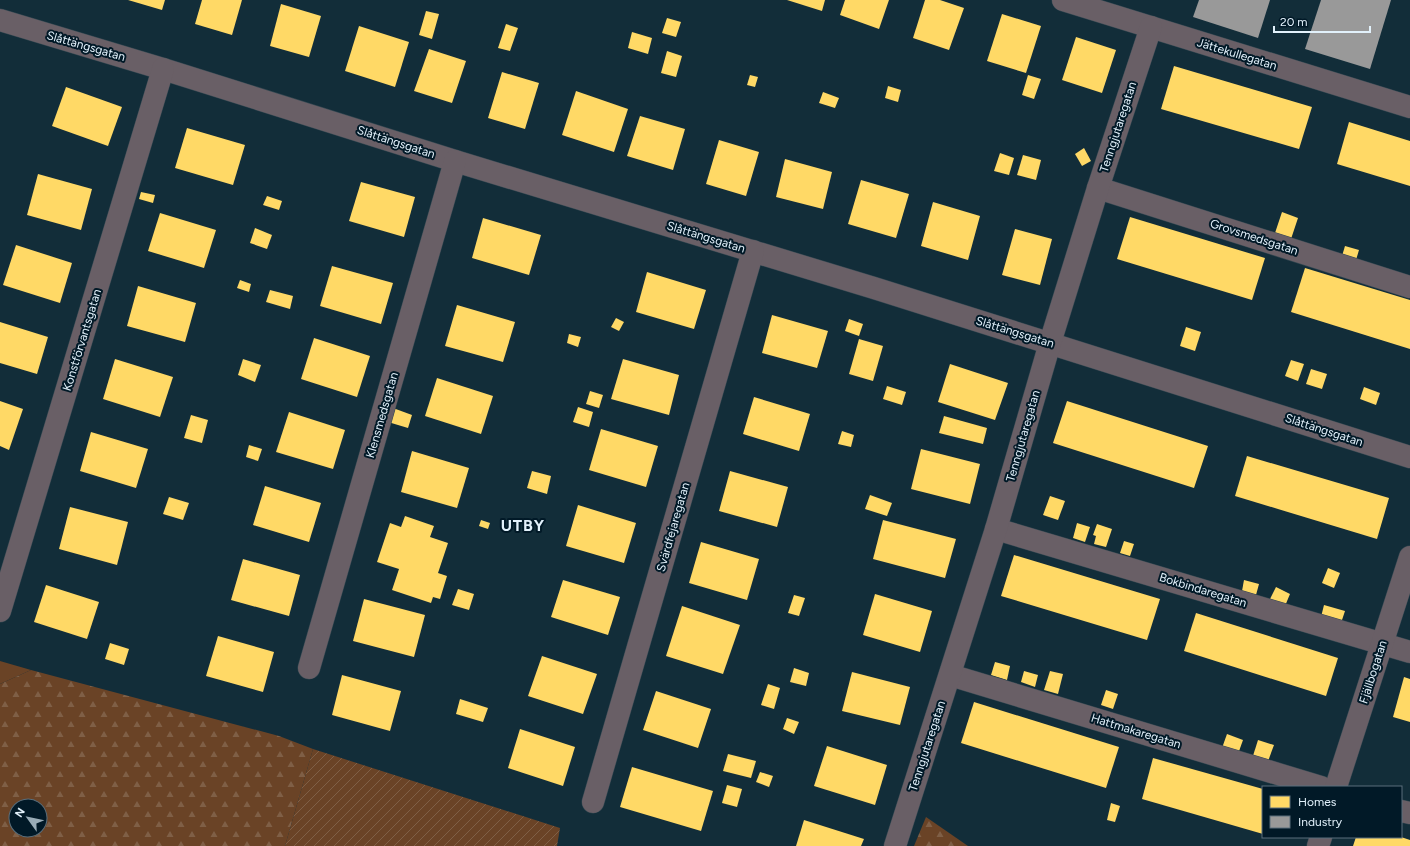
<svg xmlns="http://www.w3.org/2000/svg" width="1410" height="846" font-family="Figtree,sans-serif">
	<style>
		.grass { fill: #6a4326 }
		.forest { fill: url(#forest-firs); fill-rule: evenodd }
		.garden { fill: url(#garden-furrows) }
		.homes { fill: #ffd966 }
		.industry { fill: #999 }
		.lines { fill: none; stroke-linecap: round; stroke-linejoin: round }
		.street-casing { stroke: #334751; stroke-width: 23 }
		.street { stroke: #695f66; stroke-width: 22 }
		.labels { text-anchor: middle; stroke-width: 4; stroke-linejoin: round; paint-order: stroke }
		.street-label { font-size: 12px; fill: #e2f1fb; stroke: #011927 }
		.district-label { font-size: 16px; font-weight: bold; letter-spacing: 1px; fill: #e2f1fb; stroke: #011927 }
	</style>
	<defs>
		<pattern id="forest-firs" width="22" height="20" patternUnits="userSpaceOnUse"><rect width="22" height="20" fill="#6a4326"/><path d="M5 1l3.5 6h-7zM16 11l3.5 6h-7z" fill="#7f5f46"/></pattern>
		<pattern id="garden-furrows" width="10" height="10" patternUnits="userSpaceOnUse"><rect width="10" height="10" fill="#6a4326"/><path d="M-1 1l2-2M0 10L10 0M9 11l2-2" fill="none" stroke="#7f5f46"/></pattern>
	</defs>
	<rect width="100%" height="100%" fill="#122d39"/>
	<!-- grass -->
	<polygon class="grass" points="0,661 31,670 0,684"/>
	<!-- forest -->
	<g class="forest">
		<path d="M31 670 279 736 313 749 285 846H0V684ZM16 806H40V830H16Z"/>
		<polygon points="926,817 968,846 914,846"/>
	</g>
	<!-- garden -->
	<polygon class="garden" points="313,749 560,828 557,846 285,846"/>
	<!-- homes -->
	<g class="homes">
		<polygon points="128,0 165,0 162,10"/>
		<polygon points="202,0 242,0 232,35 195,24"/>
		<polygon points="787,0 825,0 822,11"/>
		<polygon points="845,0 889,0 879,29 840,15"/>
		<polygon points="925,0 940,0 964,8 949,50 913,38"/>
		<polygon points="281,4 321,16 309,57 270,46"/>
		<polygon points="426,11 439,14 432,39 419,35"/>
		<polygon points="1002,14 1041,26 1026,73 987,61"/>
		<polygon points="667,18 681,22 676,37 662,33"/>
		<polygon points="506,24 518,28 510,51 498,48"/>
		<polygon points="359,26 409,42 395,87 345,71"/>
		<polygon points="632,32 652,38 648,54 628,48"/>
		<polygon points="1076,37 1116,50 1102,93 1062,80"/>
		<polygon points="429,49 466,61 452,103 414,91"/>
		<polygon points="667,51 682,56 676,77 661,73"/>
		<polygon points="1174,66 1312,107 1299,149 1161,109"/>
		<polygon points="502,72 539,83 525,129 488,118"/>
		<polygon points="750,75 758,77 755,87 747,85"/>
		<polygon points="1028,75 1041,79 1034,99 1022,95"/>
		<polygon points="888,86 901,90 898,102 885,98"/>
		<polygon points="66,87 122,107 108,146 52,126"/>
		<polygon points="576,91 628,109 614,152 562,135"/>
		<polygon points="823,92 839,98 835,108 819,103"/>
		<polygon points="640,116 685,129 673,170 627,156"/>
		<polygon points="1349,122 1410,141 1410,186 1337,164"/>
		<polygon points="187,128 245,145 233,185 175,168"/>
		<polygon points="719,140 759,152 746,196 706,184"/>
		<polygon points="1084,148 1091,161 1082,166 1075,154"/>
		<polygon points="1000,153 1014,158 1009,175 994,171"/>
		<polygon points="1023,155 1041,160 1036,180 1017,175"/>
		<polygon points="785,159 832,172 823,209 776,197"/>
		<polygon points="38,174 92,189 81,230 27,215"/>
		<polygon points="861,180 909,194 896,238 848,224"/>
		<polygon points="361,182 415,197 404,237 349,221"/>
		<polygon points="141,192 155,195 153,203 139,199"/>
		<polygon points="267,196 282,201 279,210 263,205"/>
		<polygon points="933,202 980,216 968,260 921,246"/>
		<polygon points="1282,212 1298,218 1291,239 1275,233"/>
		<polygon points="160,213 216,230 204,268 148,251"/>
		<polygon points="1130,217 1265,258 1252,300 1117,259"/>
		<polygon points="483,218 541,235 529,275 472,258"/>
		<polygon points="255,228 272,235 267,249 250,243"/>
		<polygon points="1015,229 1052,239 1040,285 1002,275"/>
		<polygon points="16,245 72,263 60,303 3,285"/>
		<polygon points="1345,246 1359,250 1356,260 1342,256"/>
		<polygon points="332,266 393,283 381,324 320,306"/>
		<polygon points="1305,268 1410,300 1410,349 1291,312"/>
		<polygon points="647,272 706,290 694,329 636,312"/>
		<polygon points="240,280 251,284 249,292 237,288"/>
		<polygon points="138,286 196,303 185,342 127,326"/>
		<polygon points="270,290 293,296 290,309 266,302"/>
		<polygon points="457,305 515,322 503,362 445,346"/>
		<polygon points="772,315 828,331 817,368 762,353"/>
		<polygon points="616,318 624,322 619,331 611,327"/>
		<polygon points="849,319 863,324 859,336 845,331"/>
		<polygon points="0,322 48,337 37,374 0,363"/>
		<polygon points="1186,327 1201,332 1195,351 1180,346"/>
		<polygon points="569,334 581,337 578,347 567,343"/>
		<polygon points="314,338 370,356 357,397 301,379"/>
		<polygon points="859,339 883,346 873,381 849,374"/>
		<polygon points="115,359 173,377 160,417 103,399"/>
		<polygon points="243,359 261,365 255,382 238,375"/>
		<polygon points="623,359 679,375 669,415 611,399"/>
		<polygon points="1291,360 1304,364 1298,381 1285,376"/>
		<polygon points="950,364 1008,383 995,420 938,402"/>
		<polygon points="1311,369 1327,374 1322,389 1306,384"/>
		<polygon points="437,378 493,396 481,434 425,416"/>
		<polygon points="887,386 906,392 902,405 883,399"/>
		<polygon points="1364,387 1380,393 1376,405 1360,399"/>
		<polygon points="590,391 603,395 599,408 586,404"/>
		<polygon points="754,397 810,414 799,451 743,434"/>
		<polygon points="0,401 23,409 9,450 0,446"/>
		<polygon points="1067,401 1208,446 1194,488 1053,443"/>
		<polygon points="578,407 593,412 589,427 573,422"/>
		<polygon points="393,408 412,415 408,428 388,422"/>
		<polygon points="289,412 345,430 333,469 276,452"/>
		<polygon points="191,415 208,420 202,443 184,438"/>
		<polygon points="944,416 987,428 983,444 939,433"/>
		<polygon points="601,429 658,446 646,487 589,470"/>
		<polygon points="842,431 854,435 851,447 838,444"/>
		<polygon points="91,432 148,449 136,488 80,471"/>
		<polygon points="249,445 262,449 258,461 246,457"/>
		<polygon points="921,449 980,464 970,504 911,489"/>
		<polygon points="412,451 469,468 457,508 401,492"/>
		<polygon points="1247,456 1389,498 1377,539 1235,496"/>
		<polygon points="532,471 551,476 547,494 527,488"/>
		<polygon points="730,471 788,487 777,527 719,511"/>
		<polygon points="265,486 321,503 309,542 253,525"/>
		<polygon points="870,495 892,503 887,516 865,509"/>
		<polygon points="1050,496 1065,501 1058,520 1043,515"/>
		<polygon points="169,497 189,503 183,520 163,514"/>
		<polygon points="578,505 636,523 624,563 566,546"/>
		<polygon points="70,507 128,522 117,565 59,549"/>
		<polygon points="405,516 434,526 430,537 448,543 438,573 447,576 440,599 433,597 431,603 392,590 399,569 377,562 390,523 401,527"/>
		<polygon points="481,520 490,523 488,529 479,526"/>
		<polygon points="883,520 956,539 945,578 873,559"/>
		<polygon points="1077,523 1090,527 1085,542 1073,538"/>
		<polygon points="1097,524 1112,529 1106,547 1094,544 1096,536 1093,535"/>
		<polygon points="1124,541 1134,544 1130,556 1120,553"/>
		<polygon points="701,542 759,559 747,600 689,583"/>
		<polygon points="1014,555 1160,599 1147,640 1001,596"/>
		<polygon points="243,559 300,575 289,616 231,600"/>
		<polygon points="1328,568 1340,573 1334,588 1322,583"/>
		<polygon points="563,580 620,597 608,635 551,617"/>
		<polygon points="1244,580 1259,584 1256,595 1242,591"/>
		<polygon points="46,585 99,602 87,639 34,622"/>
		<polygon points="1276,587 1290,594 1285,606 1270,599"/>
		<polygon points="458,589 474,594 469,610 452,605"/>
		<polygon points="875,594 932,611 920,652 863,635"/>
		<polygon points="794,595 805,598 799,616 788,613"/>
		<polygon points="364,599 425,615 414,657 353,641"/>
		<polygon points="1324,605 1345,611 1341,623 1321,617"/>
		<polygon points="682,606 740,625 723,674 666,656"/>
		<polygon points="1196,613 1338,658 1326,696 1184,651"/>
		<polygon points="218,636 274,652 263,692 206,676"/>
		<polygon points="110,643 129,649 124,665 105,659"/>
		<polygon points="542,656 597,674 583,714 528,696"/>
		<polygon points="995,662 1010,666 1007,680 991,675"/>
		<polygon points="794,668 809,673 806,686 790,682"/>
		<polygon points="1024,671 1038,675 1035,687 1021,682"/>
		<polygon points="1050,671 1063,674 1058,694 1044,690"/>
		<polygon points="852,672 910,687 900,725 842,711"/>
		<polygon points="342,675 401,691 390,731 332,715"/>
		<polygon points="1404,677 1410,679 1410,722 1393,717"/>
		<polygon points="768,684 780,688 774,709 761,705"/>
		<polygon points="1106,690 1118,694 1113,709 1101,705"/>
		<polygon points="656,691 711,709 698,748 643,730"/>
		<polygon points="460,699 488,708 483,722 456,714"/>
		<polygon points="974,702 1119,747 1106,788 961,743"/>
		<polygon points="787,718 799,722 794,734 783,729"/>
		<polygon points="520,729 575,747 563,786 508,768"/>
		<polygon points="1227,734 1243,740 1238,754 1222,748"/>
		<polygon points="1258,740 1274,745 1267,764 1252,759"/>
		<polygon points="827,746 887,765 875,805 814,786"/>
		<polygon points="728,754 756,761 751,778 723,771"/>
		<polygon points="1153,758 1263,789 1263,834 1142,799"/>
		<polygon points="632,767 713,791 701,831 620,807"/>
		<polygon points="760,772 773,776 769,787 756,782"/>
		<polygon points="727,785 742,789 737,807 722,803"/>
		<polygon points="1111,803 1120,806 1115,822 1107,820"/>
		<polygon points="804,820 864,839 861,846 796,846"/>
		<polygon points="1356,837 1401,837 1410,840 1410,846 1353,846"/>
	</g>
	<!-- industry -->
	<g class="industry">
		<polygon points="1199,0 1270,0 1258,38 1193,17"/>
		<polygon points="1321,0 1391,0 1370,69 1305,49"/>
	</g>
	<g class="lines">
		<defs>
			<g id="street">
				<polyline points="1063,0 1410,107"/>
				<polyline points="0,20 163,69 455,161 874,288 1410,457"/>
				<polyline points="1098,188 1410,287"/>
				<polyline points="996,529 1410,652"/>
				<polyline points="0,611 163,69"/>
				<polyline points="309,668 455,161"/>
				<polyline points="950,675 1321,787"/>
				<polyline points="1336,787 1410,557"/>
				<polyline points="593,802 753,251"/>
				<polyline points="1401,811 1410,813"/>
				<polyline points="895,846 996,529 1050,343 1098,188 1151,27"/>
				<polyline points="1318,846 1321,837"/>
			</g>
		</defs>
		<!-- street casing -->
		<use href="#street" class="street-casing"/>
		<!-- street -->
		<use href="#street" class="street"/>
	</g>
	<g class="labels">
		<!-- street labels -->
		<g class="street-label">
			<text transform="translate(86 46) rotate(16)" y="4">Slåttängsgatan</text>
			<text transform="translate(1237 54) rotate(17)" y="4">Jättekullegatan</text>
			<text transform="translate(1118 127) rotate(-72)" y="4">Tenngjutaregatan</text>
			<text transform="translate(396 142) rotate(18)" y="4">Slåttängsgatan</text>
			<text transform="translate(706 237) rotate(17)" y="4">Slåttängsgatan</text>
			<text transform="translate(1254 237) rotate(18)" y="4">Grovsmedsgatan</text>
			<text transform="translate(1015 332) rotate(17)" y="4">Slåttängsgatan</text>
			<text transform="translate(82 340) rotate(-73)" y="4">Konstförvantsgatan</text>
			<text transform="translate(382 415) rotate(-74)" y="4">Klensmedsgatan</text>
			<text transform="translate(1324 430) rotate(18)" y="4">Slåttängsgatan</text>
			<text transform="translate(1023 436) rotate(-74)" y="4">Tenngjutaregatan</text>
			<text transform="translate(673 527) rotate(-74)" y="4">Svärdfejaregatan</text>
			<text transform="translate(1203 590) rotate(17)" y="4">Bokbindaregatan</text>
			<text transform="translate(1373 672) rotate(-72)" y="4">Fjällbogatan</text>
			<text transform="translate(1136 731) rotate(17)" y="4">Hattmakaregatan</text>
			<text transform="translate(927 746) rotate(-72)" y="4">Tenngjutaregatan</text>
		</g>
		<!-- district labels -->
		<g class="district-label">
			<text x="523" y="531">UTBY</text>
		</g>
	</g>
	<!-- legend -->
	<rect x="1262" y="786" width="140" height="52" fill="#011927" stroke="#5b6f7c"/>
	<rect x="1270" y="796" width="20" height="12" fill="#ffd966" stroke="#5b6f7c"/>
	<text x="1298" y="806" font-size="12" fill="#e2f1fb">Homes</text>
	<rect x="1270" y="816" width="20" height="12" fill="#999999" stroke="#5b6f7c"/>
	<text x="1298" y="826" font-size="12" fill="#e2f1fb">Industry</text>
	<!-- north arrow -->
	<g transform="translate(28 818) rotate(303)"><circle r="19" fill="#011927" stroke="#5b6f7c"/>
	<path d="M0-3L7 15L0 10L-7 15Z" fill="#99acb7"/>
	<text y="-6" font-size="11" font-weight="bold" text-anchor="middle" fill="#e2f1fb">N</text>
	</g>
	<!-- scale -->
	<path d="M1274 26v6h96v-6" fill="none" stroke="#e2f1fb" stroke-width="2"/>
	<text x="1280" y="26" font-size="12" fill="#e2f1fb" stroke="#011927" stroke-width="3" paint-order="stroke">20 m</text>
</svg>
